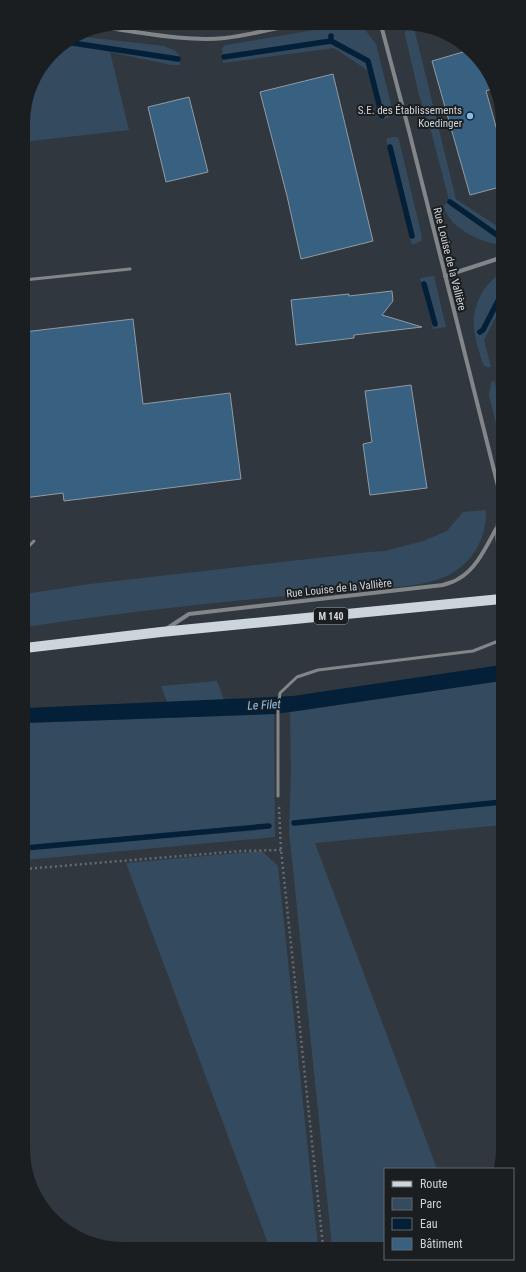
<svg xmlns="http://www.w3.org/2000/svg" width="526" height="1272" font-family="'Roboto Condensed',sans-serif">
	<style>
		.green { fill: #344b5f }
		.water { fill: #032038 }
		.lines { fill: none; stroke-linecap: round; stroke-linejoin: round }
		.stream { stroke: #032038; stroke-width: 5.5 }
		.building { fill: #386081; stroke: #919ba3 }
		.path { stroke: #646b71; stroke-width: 2.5; stroke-dasharray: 2 3; stroke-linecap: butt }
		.lane { stroke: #828689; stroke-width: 3 }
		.street { stroke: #828689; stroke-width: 4 }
		.primary { stroke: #ccd5dc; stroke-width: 10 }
		.poi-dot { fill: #7bbef8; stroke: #1b1e21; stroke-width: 1.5 }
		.labels { text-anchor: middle; stroke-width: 4; stroke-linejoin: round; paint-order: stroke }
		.shield { fill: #1b1e21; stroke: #999da1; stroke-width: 1 }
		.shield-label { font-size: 10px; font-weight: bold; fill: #cfd4d8 }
		.poi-label { font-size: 11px; fill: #cfd4d8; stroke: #1b1e21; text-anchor: end }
		.street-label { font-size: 11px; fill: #cfd4d8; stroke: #1b1e21 }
		.water-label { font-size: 12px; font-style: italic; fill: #88c6fc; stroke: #1b1e21 }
	</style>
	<rect width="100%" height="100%" fill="#30373e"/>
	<!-- green -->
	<g class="green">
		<path d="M349 24 355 25 366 31 376 44 393 112C392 118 386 118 381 120L370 72 334 48 223 63 222 48 226 45Z"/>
		<path d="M409 25H410L412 30 414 29 415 32 456 199 500 228V244C480 243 448 227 444 206L449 200 448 196 431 131 419 95 405 35 406 27Z"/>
		<path d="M76 36 164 46C176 51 181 51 180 65H171L110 52 129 130 23 142V116L33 79 57 48Z"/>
		<polygon points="393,137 397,137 399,140 422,237 421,241 412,245 386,139"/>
		<path d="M500 274V309L484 340 491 367C485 368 484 366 482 361 479 351 475 339 474 328 472 306 483 285 500 274Z"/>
		<polygon points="434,276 446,327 433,329 420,278"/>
		<polygon points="494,380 501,406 501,443 489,395 491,383"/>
		<path d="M486 510C487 538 473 563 447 576 425 586 397 587 373 589 344 591 315 594 286 596 199 604 112 614 25 627V594L90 584 369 552 385 551 423 541 447 531 463 512Z"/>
		<polygon points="217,681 224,700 167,702 161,686"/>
		<polygon points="501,681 502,825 315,843 437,1169 385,1169 385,1246 332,1246 289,831 291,772 290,712"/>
		<polygon points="274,714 275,837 25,860 25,723"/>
		<polygon points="262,851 278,866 318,1246 269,1246 126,863"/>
	</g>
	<!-- water -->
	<polygon class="water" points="501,665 501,681 290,712 274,714 25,723 25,708 293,696"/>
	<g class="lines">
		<!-- stream -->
		<g class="stream">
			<polyline points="331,41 368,61 382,116"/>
			<polyline points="66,42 178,59"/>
			<polyline points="224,57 331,41 331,36"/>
			<polyline points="390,147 412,236"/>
			<polyline points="450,202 497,235 500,236"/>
			<polyline points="424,284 435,324"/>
			<polyline points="480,332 483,330 500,297"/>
			<polyline points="294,823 502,802"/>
			<polyline points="25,848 269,826"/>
		</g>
	</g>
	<!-- building -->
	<g class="building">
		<polygon points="470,50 473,52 494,88 486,91 500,141 500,187 470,195 432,61"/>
		<polygon points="333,74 373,241 301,259 287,196 260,92"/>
		<polygon points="189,97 208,172 166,182 148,107"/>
		<polygon points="392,291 393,301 382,315 422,327 354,335 354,338 296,345 291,300 349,294 349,296"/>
		<polygon points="133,319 143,404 230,393 241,479 64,501 63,493 24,498 24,332"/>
		<polygon points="411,385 427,488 370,495 363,444 372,442 365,391"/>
	</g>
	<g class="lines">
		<!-- path -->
		<g class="path">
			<polyline points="279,807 281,850 323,1246"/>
			<polyline points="25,869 241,851 281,850"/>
		</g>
		<!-- lane -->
		<g class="lane">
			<polyline points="24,280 130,269"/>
			<polyline points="25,550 34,541"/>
			<polyline points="278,796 278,708 280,693 297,677 318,670 473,651 501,640"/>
		</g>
		<!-- street -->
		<g class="street">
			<polyline points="381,25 408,127 501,498"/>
			<path d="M102 27C140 32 186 42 225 38 249 35 273 29 297 24"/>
			<polyline points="445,276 500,258"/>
			<path d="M501 504C497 526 495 536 501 558"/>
			<path d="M166 629 189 614 443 585C448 583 454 582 458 579 476 570 487 545 496 529"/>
		</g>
		<!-- primary -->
		<polyline class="primary" points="25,648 161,632 501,599"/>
	</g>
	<!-- markers -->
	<circle class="poi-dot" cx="470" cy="116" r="4"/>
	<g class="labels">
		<!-- shield labels -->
		<rect class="shield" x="314" y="608" width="34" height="16" rx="3"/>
		<g class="shield-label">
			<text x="331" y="620">M 140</text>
		</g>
		<!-- poi labels -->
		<g class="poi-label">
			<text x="462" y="114">S.E. des Établissements<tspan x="462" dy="13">Koedinger</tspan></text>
		</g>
		<!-- street labels -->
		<g class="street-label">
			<text transform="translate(450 259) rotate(76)" y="4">Rue Louise de la Vallière</text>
			<text transform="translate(339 588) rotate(-6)" y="4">Rue Louise de la Vallière</text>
		</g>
		<!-- water labels -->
		<g class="water-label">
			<text transform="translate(264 705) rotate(-3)" y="4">Le Filet</text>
		</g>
	</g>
	<!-- crop -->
	<path d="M0 0H526V1272H0ZM123 30H403A93 93 0 0 1 496 123V1149A93 93 0 0 1 403 1242H123A93 93 0 0 1 30 1149V123A93 93 0 0 1 123 30Z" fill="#1b1e21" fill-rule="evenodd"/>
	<!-- legend -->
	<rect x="384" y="1168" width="130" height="92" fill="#1b1e21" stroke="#63676a"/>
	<rect x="392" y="1181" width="20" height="6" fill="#ccd5dc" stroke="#63676a"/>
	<text x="420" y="1188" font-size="12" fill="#cfd4d8">Route</text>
	<rect x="392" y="1198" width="20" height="12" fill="#344b5f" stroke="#63676a"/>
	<text x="420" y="1208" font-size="12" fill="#cfd4d8">Parc</text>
	<rect x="392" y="1218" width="20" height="12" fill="#032038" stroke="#63676a"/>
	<text x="420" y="1228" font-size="12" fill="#cfd4d8">Eau</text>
	<rect x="392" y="1238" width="20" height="12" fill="#386081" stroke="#63676a"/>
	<text x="420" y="1248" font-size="12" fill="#cfd4d8">Bâtiment</text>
</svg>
